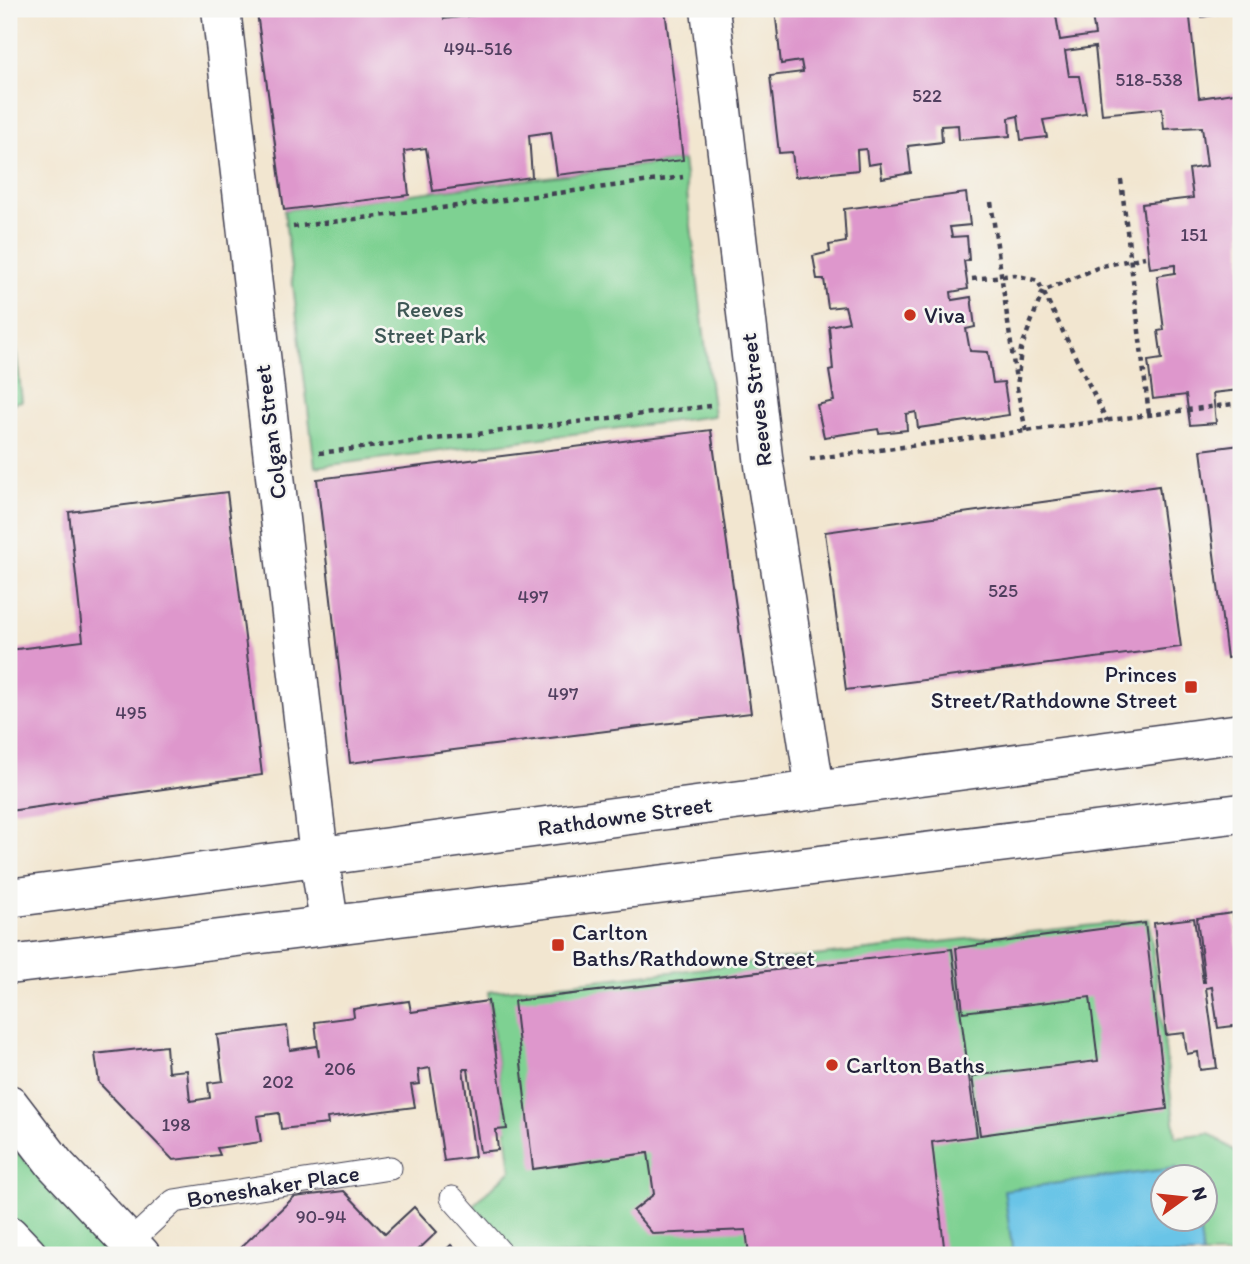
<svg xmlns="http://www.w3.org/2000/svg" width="1250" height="1264" font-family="Itim,sans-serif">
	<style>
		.green { fill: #7ed192; stroke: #507a66; stroke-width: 2; fill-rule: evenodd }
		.water { fill: #69c4e7; stroke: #467391; stroke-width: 2 }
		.building { fill: #de97cc }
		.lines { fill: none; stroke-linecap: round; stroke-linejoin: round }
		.service-casing { stroke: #413f51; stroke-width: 25 }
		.minor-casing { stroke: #413f51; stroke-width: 41 }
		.secondary-casing { stroke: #413f51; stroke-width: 41 }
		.path { stroke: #413f51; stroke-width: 4.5; stroke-dasharray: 5 5; stroke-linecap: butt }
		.service { stroke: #fff; stroke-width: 23 }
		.minor { stroke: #fff; stroke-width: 38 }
		.secondary { stroke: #fff; stroke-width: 38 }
		.poi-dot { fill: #c8321e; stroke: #f6f6f2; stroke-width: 2.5 }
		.labels { text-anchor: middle; stroke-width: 5; stroke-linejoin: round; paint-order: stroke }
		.number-label { font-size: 19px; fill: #513f5f }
		.park-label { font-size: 23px; fill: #3e5755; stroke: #f6f6f2 }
		.poi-label { font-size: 23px; fill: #22223b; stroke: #f6f6f2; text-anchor: start }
		.street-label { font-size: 23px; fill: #22223b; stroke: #f6f6f2 }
	</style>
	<rect width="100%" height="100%" fill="#f6f6f2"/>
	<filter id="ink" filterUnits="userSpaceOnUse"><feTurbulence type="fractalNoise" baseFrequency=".0143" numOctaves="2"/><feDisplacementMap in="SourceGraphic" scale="14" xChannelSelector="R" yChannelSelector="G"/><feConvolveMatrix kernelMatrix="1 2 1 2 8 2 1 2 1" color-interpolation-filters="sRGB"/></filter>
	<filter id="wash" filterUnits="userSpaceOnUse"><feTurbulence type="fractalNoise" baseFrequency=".00686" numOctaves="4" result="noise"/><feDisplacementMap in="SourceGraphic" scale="28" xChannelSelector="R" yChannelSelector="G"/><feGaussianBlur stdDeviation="1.57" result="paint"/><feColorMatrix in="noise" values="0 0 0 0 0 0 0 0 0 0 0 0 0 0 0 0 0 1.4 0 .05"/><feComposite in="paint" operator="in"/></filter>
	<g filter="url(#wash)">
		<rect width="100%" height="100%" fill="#f2e6d0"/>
		<!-- green -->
		<g class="green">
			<polygon points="683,160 714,416 315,467 284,210"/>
			<polygon points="9,289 22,401 9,404"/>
			<path d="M1149 919 1176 1137 1209 1133 1236 1152 1241 1191V1255H517L473 1205 511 1170 488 992ZM1162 1176H1204V1218H1162Z"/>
			<polygon points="18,1153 118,1255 46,1255 9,1218 9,1162"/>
		</g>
		<!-- water -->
		<polygon class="water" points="1177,1168 1177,1176 1162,1176 1162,1218 1198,1219 1203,1255 1013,1255 1004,1190"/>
		<g id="blocks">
			<!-- building -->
			<g class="building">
				<polygon points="286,9 442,9 444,19 478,15 477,9 665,9 683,160 557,175 551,132 529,135 532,177 433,191 426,148 404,151 409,195 284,210 257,13"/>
				<polygon points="775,9 1055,9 1060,40 1095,35 1091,9 1189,9 1199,98 1241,92 1241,373 1237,374 1239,390 1213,393 1216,423 1190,425 1186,395 1153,399 1148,361 1162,359 1158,331 1164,330 1157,276 1175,273 1175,265 1150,268 1142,204 1193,198 1189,169 1207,166 1202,127 1164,129 1162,108 1102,114 1095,47 1065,51 1069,76 1079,76 1086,114 1043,120 1047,137 1021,140 1018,116 1009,118 1010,136 959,140 958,125 941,126 942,142 908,146 911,173 882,178 880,163 868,165 866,149 857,150 858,170 795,177 792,152 779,153 770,76 803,72 801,61 781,64"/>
				<polygon points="1201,9 1241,9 1241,10 1202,17"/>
				<polygon points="966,193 970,225 950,227 952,237 967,236 969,260 964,261 968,289 951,292 952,300 971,297 975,327 966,329 970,351 988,352 993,383 1004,382 1009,415 918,428 916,412 906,414 907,430 879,433 878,429 824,437 817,405 834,401 829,371 833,370 829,326 849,322 845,306 828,308 824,279 817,279 813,256 830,252 829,245 846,242 844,209"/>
				<polygon points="711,430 751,713 350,763 317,479"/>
				<polygon points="1241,445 1241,656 1227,658 1201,450"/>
				<polygon points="1159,486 1181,647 846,690 825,532"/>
				<polygon points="227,492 262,775 9,811 9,650 83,641 69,512"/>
				<polygon points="1233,913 1241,975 1241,1025 1218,1028 1212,987 1206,988 1217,1068 1200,1070 1198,1052 1187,1054 1184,1033 1166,1035 1154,923 1194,918 1203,982 1205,982 1197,918"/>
				<polygon points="1145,923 1167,1109 980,1135 972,1076 1098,1061 1090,997 963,1012 956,948"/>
				<polygon points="952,949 977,1136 932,1142 945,1255 749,1255 746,1230 653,1234 633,1211 654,1194 648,1153 533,1169 514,1001"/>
				<polygon points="409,1001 411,1012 488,1001 507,1129 496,1130 498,1150 480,1152 468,1069 463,1069 475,1157 444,1161 430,1068 418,1070 420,1084 411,1085 415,1107 327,1118 328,1124 281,1129 279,1113 257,1116 261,1142 217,1148 220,1155 173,1160 99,1083 95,1054 166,1046 168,1072 187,1070 190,1101 210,1098 208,1083 223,1081 217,1035 287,1026 290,1050 317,1046 319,1057 315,1022 354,1017 353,1009"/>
				<polygon points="344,1191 385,1234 414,1207 437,1232 413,1255 244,1255 239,1249 294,1197"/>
				<polygon points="451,1245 461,1255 440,1255"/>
			</g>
		</g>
	</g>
	<g filter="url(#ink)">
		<use href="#blocks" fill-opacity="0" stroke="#413f51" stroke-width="2"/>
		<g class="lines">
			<defs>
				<g id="service">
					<polyline points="452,1198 500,1252 497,1255"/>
					<polyline points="129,1243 174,1201 390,1168"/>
				</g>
				<g id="minor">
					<polyline points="221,9 319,856"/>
					<polyline points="710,9 764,465 815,789"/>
					<polyline points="9,1104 55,1164 141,1255"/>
					<polyline points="9,1235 28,1255"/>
				</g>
				<g id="secondary">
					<polyline points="319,856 329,923"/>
					<polyline points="9,898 1241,733"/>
					<polyline points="9,965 1241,813"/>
				</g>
			</defs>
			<!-- service casing -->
			<use href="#service" class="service-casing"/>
			<!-- minor casing -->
			<use href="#minor" class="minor-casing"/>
			<!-- secondary casing -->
			<use href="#secondary" class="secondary-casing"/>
			<!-- path -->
			<g class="path">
				<polyline points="1121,180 1149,415"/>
				<polyline points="991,202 1016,380"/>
				<polyline points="293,227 683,177"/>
				<polyline points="972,279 1015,275 1038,281 1107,421"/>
				<polyline points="1026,431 1017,388 1021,349 1043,291 1102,266 1145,257"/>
				<polyline points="319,453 710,406"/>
				<polyline points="810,459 1241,403"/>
			</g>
			<!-- service -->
			<use href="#service" class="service"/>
			<!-- minor -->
			<use href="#minor" class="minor"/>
			<!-- secondary -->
			<use href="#secondary" class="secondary"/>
		</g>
	</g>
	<!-- markers -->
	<g class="poi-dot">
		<circle cx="910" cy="315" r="7"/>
		<rect x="1184" y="680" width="14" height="14" rx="3.5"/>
		<rect x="551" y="938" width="14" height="14" rx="3.5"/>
		<circle cx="832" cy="1065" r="7"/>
	</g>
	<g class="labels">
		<!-- number labels -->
		<g class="number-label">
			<text x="478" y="55">494-516</text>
			<text x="1149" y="86">518-538</text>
			<text x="927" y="102">522</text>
			<text x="1194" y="241">151</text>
			<text x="1003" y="597">525</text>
			<text x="533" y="603">497</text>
			<text x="563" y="700">497</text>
			<text x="131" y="719">495</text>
			<text x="340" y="1075">206</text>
			<text x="278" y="1088">202</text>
			<text x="176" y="1131">198</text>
			<text x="321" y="1223">90-94</text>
		</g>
		<!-- park labels -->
		<g class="park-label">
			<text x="430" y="317">Reeves<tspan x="430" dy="26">Street Park</tspan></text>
		</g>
		<!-- poi labels -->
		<g class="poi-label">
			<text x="924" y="323">Viva</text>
			<text x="1177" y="682" text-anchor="end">Princes<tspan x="1177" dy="26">Street/Rathdowne Street</tspan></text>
			<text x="572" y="940">Carlton<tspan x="572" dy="26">Baths/Rathdowne Street</tspan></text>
			<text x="846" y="1073">Carlton Baths</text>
		</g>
		<!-- street labels -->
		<g class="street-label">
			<text transform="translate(756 400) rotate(-97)" y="8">Reeves Street</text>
			<text transform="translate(270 432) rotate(-97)" y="8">Colgan Street</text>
			<text transform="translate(625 816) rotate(-8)" y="8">Rathdowne Street</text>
			<text transform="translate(273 1186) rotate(-9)" y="8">Boneshaker Place</text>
		</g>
	</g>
	<!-- margin -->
	<rect width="1250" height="1264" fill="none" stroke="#f6f6f2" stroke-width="35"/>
	<!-- north arrow -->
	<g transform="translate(1184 1198) rotate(75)"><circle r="33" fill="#f6f6f2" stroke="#a1a1a9" stroke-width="2"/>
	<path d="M0-5L12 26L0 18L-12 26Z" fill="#c8321e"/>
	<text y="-10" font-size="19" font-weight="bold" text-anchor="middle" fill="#22223b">N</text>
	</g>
</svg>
